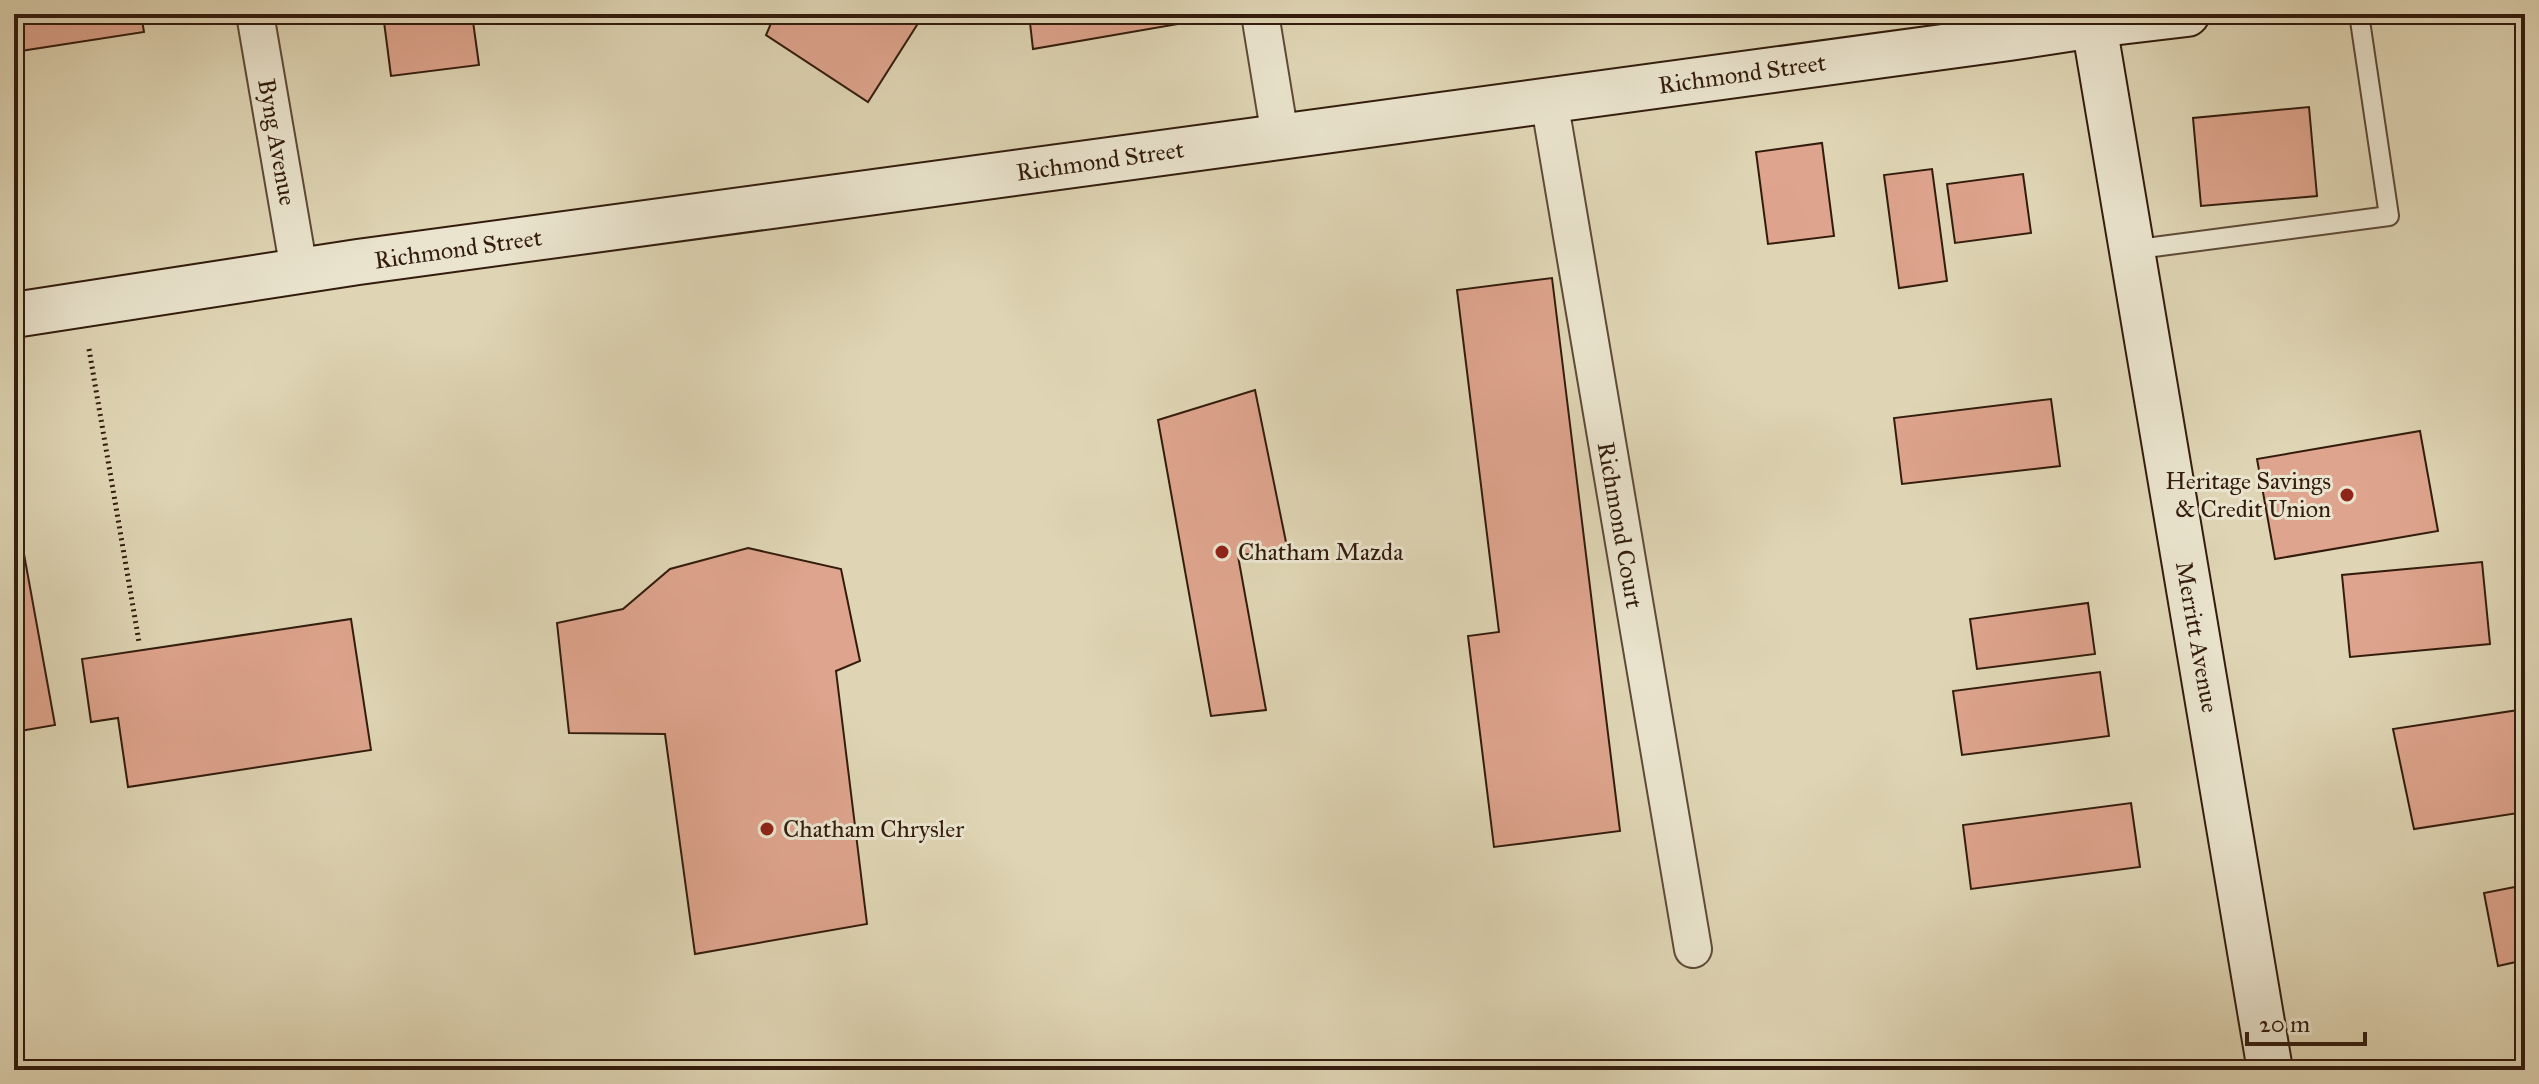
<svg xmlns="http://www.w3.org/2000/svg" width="2539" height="1084" font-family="'IM FELL Great Primer',serif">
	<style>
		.building { fill: #dea48d; stroke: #331c0d; stroke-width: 2 }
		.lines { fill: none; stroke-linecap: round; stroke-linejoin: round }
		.lane-casing { stroke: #5e4a37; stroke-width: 22 }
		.street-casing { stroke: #5e4a37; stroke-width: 40 }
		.secondary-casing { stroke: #331c0d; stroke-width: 48 }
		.path { stroke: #331c0d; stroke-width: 5; stroke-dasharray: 2 4; stroke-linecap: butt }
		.lane { stroke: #eae4ce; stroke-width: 18 }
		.street { stroke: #eae4ce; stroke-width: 36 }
		.secondary { stroke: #eae4ce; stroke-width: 44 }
		.poi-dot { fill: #8f2418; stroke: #eae4ce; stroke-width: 3 }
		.labels { text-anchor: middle; stroke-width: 6; stroke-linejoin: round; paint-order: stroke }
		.street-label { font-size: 24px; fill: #331c0d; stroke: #eae4ce }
		.poi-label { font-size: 24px; fill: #331c0d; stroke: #eae4ce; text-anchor: start }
	</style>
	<rect width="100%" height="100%" fill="#dfd5b4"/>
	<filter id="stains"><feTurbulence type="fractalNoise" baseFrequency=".0025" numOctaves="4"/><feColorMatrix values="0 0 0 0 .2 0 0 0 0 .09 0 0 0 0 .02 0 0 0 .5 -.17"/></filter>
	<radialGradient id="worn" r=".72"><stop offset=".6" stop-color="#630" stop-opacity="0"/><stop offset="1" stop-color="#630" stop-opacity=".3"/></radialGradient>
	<!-- building -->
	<g class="building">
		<polygon points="14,14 141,14 144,32 14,52"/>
		<polygon points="383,14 472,14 479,65 391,76"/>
		<polygon points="775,14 924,14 868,102 766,35"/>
		<polygon points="1029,14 1206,14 1207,19 1033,49"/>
		<polygon points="2309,107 2317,196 2201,206 2193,118"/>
		<polygon points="1822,143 1834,236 1768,244 1756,152"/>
		<polygon points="1932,169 1947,281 1899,288 1884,175"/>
		<polygon points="2023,174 2031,233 1955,243 1947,184"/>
		<polygon points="1552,278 1620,831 1494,847 1468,636 1499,632 1457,290"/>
		<polygon points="1255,390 1287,547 1238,556 1266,710 1211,716 1158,420"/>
		<polygon points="2051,399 2060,466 1902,484 1894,418"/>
		<polygon points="2420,431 2438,531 2275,559 2257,459"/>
		<polygon points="14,499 55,725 14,732"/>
		<polygon points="748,548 841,569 860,661 836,671 867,924 695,954 665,734 569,733 557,623 623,609 670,569"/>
		<polygon points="2482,562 2490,644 2350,657 2342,575"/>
		<polygon points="2088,603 2095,654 1977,669 1970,619"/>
		<polygon points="351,619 371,750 128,787 118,718 91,722 82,659"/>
		<polygon points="2100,672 2109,736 1962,755 1953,691"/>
		<polygon points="2525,709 2525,812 2414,829 2393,729"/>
		<polygon points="2131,803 2140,867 1971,889 1963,825"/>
		<polygon points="2525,885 2525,1010 2516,962 2498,966 2484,893"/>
	</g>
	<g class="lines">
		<defs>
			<polyline id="lane" points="2131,250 2389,216 2359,14"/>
			<g id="street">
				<polyline points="255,14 299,270"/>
				<polyline points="1260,14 1280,136"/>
				<polyline points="1549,100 1693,949"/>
			</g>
			<g id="secondary">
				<polyline points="2094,25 2270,1070"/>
				<polyline points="14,315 358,262 2009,38 2094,25 2187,14"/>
			</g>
		</defs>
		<!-- lane casing -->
		<use href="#lane" class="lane-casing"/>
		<!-- street casing -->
		<use href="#street" class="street-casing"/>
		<!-- secondary casing -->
		<use href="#secondary" class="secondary-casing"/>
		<!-- path -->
		<polyline class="path" points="89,349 139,642"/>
		<!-- lane -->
		<use href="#lane" class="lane"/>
		<!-- street -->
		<use href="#street" class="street"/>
		<!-- secondary -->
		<use href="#secondary" class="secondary"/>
	</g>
	<!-- markers -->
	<g class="poi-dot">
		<circle cx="2347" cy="495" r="8"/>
		<circle cx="1222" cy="552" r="8"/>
		<circle cx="767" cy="829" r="8"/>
	</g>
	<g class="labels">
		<!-- street labels -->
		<g class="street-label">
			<text transform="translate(1742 74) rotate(-8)" y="8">Richmond Street</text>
			<text transform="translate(277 142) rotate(80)" y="8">Byng Avenue</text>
			<text transform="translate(1100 161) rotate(-8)" y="8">Richmond Street</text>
			<text transform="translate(458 249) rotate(-8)" y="8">Richmond Street</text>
			<text transform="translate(1620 525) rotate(80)" y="8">Richmond Court</text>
			<text transform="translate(2197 637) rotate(80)" y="8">Merritt Avenue</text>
		</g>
		<!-- poi labels -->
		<g class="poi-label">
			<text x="2331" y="489" text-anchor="end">Heritage Savings<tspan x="2331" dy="28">&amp; Credit Union</tspan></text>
			<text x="1238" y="560">Chatham Mazda</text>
			<text x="783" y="837">Chatham Chrysler</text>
		</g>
	</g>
	<!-- margin -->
	<rect width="2539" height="1084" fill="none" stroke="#dfd5b4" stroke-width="48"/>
	<rect x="16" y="16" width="2507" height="1052" fill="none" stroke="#331c0d" stroke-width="4"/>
	<rect x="24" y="24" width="2491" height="1036" fill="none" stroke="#331c0d" stroke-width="2"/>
	<!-- scale -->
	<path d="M2247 1032v12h118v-12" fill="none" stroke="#331c0d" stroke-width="4"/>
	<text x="2259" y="1032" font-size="24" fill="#331c0d" stroke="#eae4ce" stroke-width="6" paint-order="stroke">20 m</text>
	<rect width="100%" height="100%" filter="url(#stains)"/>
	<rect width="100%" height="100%" fill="url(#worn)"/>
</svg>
